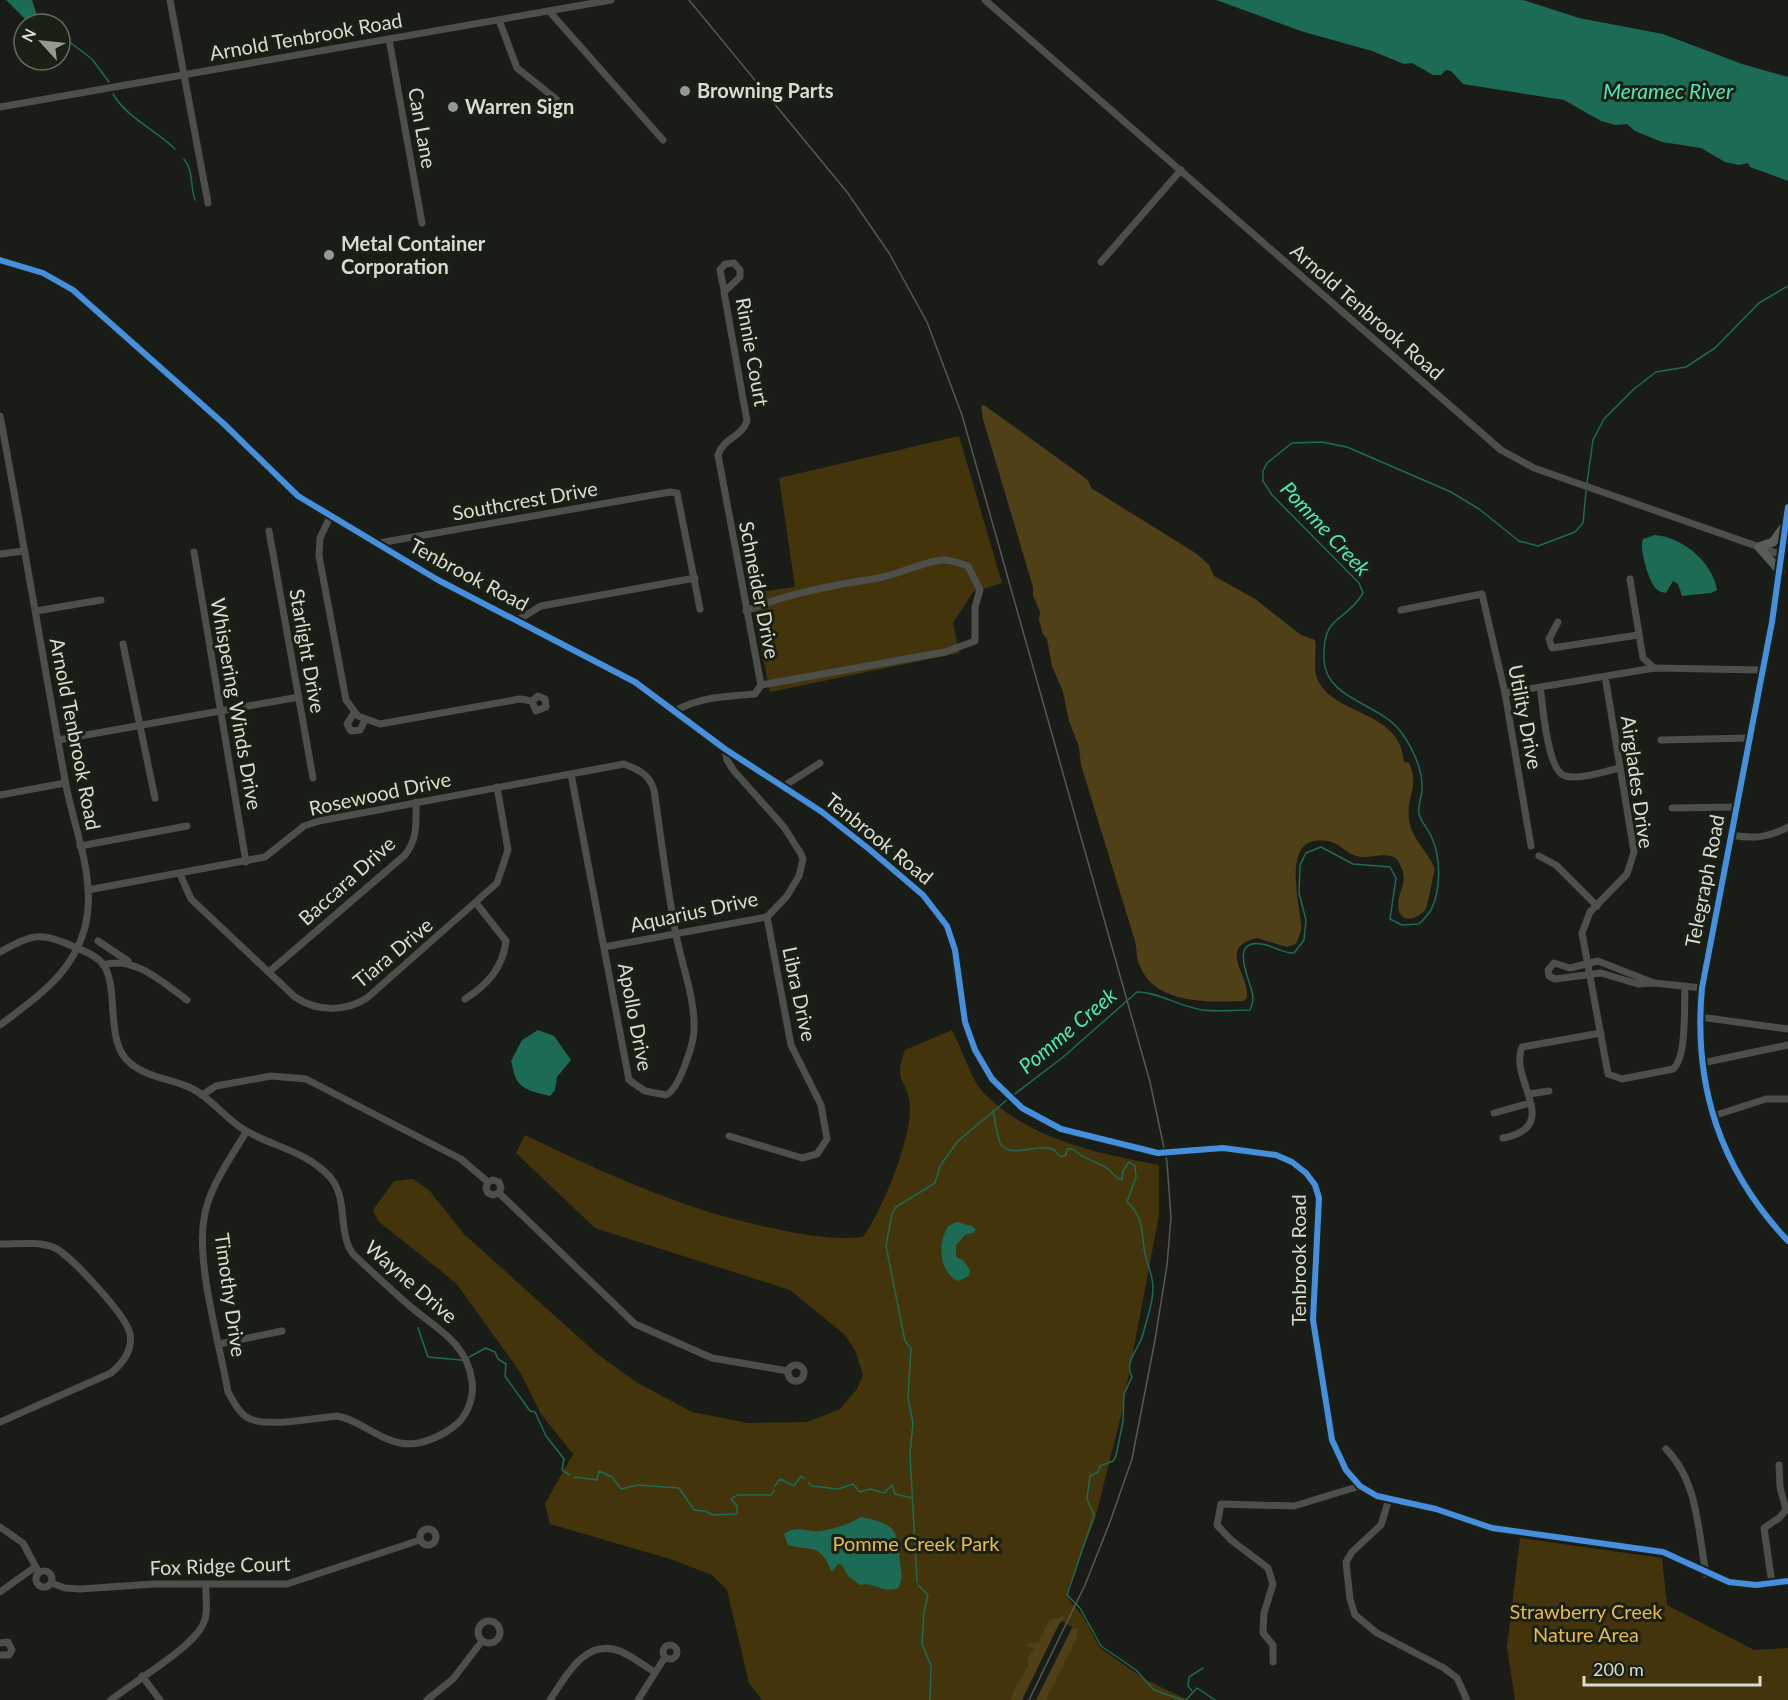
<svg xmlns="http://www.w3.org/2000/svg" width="1788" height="1700" font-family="Lato,sans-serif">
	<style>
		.green { fill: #43340b }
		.forest { fill: #504018 }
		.water { fill: #1c6b55 }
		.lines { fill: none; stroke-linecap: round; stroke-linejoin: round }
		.stream { stroke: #1c6b55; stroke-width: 1.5 }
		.minor { stroke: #4d4f4a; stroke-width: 7 }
		.major { stroke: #575e55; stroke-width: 9 }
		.rail { stroke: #565852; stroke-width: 1.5 }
		.cycleway-casing { stroke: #1b2014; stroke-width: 10 }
		.cycleway { stroke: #468fdf; stroke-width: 6 }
		.poi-dot { fill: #969991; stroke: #1b2014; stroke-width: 2 }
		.labels { text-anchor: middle; stroke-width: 6; stroke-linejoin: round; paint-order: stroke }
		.street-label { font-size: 20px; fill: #d8dcd3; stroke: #1b2014 }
		.poi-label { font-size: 20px; font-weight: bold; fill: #d8dcd3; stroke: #1b2014; text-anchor: start }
		.park-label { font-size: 20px; fill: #e8b944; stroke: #1b2014 }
		.water-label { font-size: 21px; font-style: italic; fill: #50e6bb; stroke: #1b2014 }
	</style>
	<rect width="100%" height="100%" fill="#1a1d17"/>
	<!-- green -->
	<g class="green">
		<polygon points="959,436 1002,583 973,592 953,623 959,653 770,692 750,593 795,587 779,478"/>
		<path d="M952 1030C961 1047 971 1079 983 1092 1027 1139 1099 1154 1159 1165V1215L1121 1416 1095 1519 1069 1585 1067 1597 1084 1618 1100 1648 1146 1680 1188 1700H1044L1075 1629 1057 1618 1016 1700H762L749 1683 727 1590 712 1575 670 1559 550 1524 545 1504 573 1454 541 1414 520 1372 456 1283 378 1221 373 1210 394 1181 413 1179 429 1190 464 1234 596 1353 636 1382 692 1412 748 1423 807 1422 840 1409 857 1389 863 1375 855 1350 844 1334 790 1290 595 1228 516 1153 525 1135C609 1176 694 1214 786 1231 813 1236 836 1240 863 1237 882 1211 911 1140 910 1107 909 1079 892 1085 905 1050Z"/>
		<polygon points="1520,1538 1662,1558 1667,1605 1754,1650 1788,1648 1788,1700 1515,1700 1507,1648"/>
	</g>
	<!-- forest -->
	<g class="forest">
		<path d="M984 405 1088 480 1091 488 1197 554 1209 565 1214 576 1255 599 1301 635 1315 640C1317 652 1313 667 1317 678 1331 716 1401 709 1404 762L1409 763C1420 786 1406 797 1409 819 1411 839 1428 851 1435 869 1432 878 1429 904 1425 910 1419 918 1403 924 1399 911 1394 891 1414 883 1396 858 1382 851 1370 860 1356 856 1346 853 1339 843 1328 841 1278 832 1301 905 1301 926 1302 931 1298 938 1296 944L1287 947 1257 938C1216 948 1250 974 1247 998L1243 1001C1208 1002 1154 1005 1139 964 1136 957 1137 948 1135 941L1081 765 1079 747 1069 721 1063 692 1052 666 1047 639 1043 634 1039 620 1040 612 1033 595V587L983 419 981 406Z"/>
		<polygon points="1063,1616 1065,1618 1059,1624 1022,1700 1011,1700 1015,1687 1028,1667 1028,1658 1034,1648 1028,1647 1026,1644 1039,1642 1049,1620"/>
		<polygon points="1072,1628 1078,1629 1076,1640 1046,1700 1036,1700"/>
	</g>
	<!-- water -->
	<g class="water">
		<polygon points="6,0 32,0 38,18 50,24 30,24"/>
		<polygon points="1216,0 1523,0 1579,18 1663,34 1742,64 1788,77 1788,181 1750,167 1748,163 1739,165 1725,162 1701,148 1662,142 1635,131 1627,124 1615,125 1601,121 1564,100 1463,84 1451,71 1446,70 1441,75 1433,75 1412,63 1404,64 1372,51 1304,32"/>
		<path d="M1655 535C1682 537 1713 562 1717 590L1711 593 1682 596 1678 584 1673 581 1666 593C1661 592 1657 591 1654 586 1648 578 1639 548 1643 539Z"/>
		<path d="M538 1030 554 1036 571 1060 557 1077 555 1090 550 1096C538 1093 519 1090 515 1076 513 1071 513 1067 511 1061L522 1040Z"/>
		<path d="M957 1222 972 1226 976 1230 973 1233 965 1235 956 1245V1257L963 1260 970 1270 969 1276 958 1281C938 1272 938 1242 948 1226Z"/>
		<path d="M861 1517C895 1524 897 1528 900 1561 901 1572 904 1579 898 1588 884 1594 873 1581 860 1585L848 1576 842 1565 838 1564 833 1571H831C821 1543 810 1551 788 1545L784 1534C796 1524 809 1533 821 1531 834 1529 850 1524 861 1517Z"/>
	</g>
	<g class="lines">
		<!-- stream -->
		<g class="stream">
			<polyline points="71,43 92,59 109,82"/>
			<path d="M113 94C127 118 156 130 175 149"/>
			<path d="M184 159C194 171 190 187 195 200"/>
			<polyline points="1587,483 1593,440 1604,419 1634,389 1656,372 1686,367 1715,348 1759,303 1788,286"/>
			<path d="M1012 1096 1062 1058 1137 992C1154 991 1182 1007 1202 1010 1217 1012 1234 1010 1250 1010 1253 1004 1254 999 1252 992 1249 978 1229 939 1262 944 1274 946 1281 953 1294 953L1304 940 1306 920 1299 893 1300 865 1306 853 1321 847 1353 864 1390 867 1396 878 1390 919 1402 925 1419 924C1423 920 1428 915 1431 910 1441 890 1441 858 1432 838 1429 830 1421 822 1419 814 1417 805 1423 795 1422 786 1422 768 1412 747 1401 732 1380 703 1326 700 1324 660 1322 613 1345 624 1363 593L1359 583 1272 495 1263 481V471L1267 463 1292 443 1322 442 1347 447 1451 492 1479 509 1519 541 1538 546 1575 532 1583 523 1586 491"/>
			<path d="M993 1111C994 1116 998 1139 1000 1143 1009 1160 1040 1142 1054 1150 1057 1152 1058 1155 1061 1157L1066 1155 1067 1149H1073C1086 1161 1094 1160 1107 1168 1113 1173 1115 1178 1122 1180L1123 1171 1129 1162 1135 1166 1136 1177 1127 1202C1142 1215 1142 1230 1144 1248 1145 1259 1150 1268 1152 1279 1156 1295 1147 1318 1143 1334 1140 1348 1123 1362 1132 1377L1124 1394 1123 1421 1116 1456 1113 1461 1100 1466 1098 1472 1090 1476 1087 1499 1094 1515 1067 1595 1080 1608 1101 1646 1136 1670 1154 1690 1183 1700"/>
			<polyline points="418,1328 428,1357 461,1360"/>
			<polyline points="469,1357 486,1348 495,1352 498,1359 506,1364 505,1376 530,1411 535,1412 546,1436 564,1459 562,1470 570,1475"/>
			<polyline points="574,1477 597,1480 599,1471 612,1477 621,1489 638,1485 679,1488 694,1510 705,1511 713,1515 737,1514 737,1506 731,1499 737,1495 771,1495 774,1490"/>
			<polyline points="808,1482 812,1486 838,1489 853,1484 860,1492 870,1489 884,1493 892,1485 895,1494 912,1498"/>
			<polyline points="775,1486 780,1479 794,1486 801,1476 805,1479"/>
			<polyline points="917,1582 910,1454 913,1423 908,1398 911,1348 905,1341 886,1246 892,1214 896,1207 935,1183 940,1166 958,1141 1008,1099"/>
			<polyline points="918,1585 928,1595 924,1612 922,1644 931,1666 930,1700"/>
			<polyline points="1192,1691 1188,1686 1189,1677 1203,1668"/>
			<polyline points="1186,1700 1197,1688 1215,1700"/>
		</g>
		<!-- minor -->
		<g class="minor">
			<polyline points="170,0 208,203"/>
			<polyline points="985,0 1501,450 1534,468 1782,555"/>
			<polyline points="549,11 663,140"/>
			<polyline points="499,20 517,68 556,99"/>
			<polyline points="389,39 422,223"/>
			<polyline points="0,107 611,0"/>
			<polyline points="0,260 43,273 73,290 224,424 298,496 438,580 635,682 725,749 822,812 869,849 923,895 947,926 955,950 965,1022 975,1050 992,1079 1022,1108 1061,1129 1158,1153 1223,1148 1276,1155 1292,1162 1306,1173 1315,1185 1319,1198 1313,1320 1332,1440 1346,1470 1360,1486 1377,1496 1436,1509 1492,1528 1663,1552 1729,1582 1756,1585 1788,1581"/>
			<polyline points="1101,262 1181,170"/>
			<path d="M0 416C23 537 43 659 65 780 73 826 96 876 86 923 75 972 38 997 0 1025"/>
			<polyline points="331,515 320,538 319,556 346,700 358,716 380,724 520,699 532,701 538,696 545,699 546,707 536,711 532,701"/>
			<polyline points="269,531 313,778"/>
			<polyline points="379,543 670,492 677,493 700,609"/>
			<polyline points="194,552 246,862"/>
			<polyline points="0,554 24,551"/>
			<polyline points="1630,579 1643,658 1654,668"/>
			<polyline points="1401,610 1482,594 1505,693 1531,846"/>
			<polyline points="36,611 101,600"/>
			<path d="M746 611C788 593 834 585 879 578 900 574 920 563 941 560 950 559 959 563 968 566L980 590 975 607V641L945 652 761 685"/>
			<polyline points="518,620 541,606 695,578"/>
			<polyline points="1558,622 1549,639 1552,648 1638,635"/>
			<polyline points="123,644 155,798"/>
			<path d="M1606 682 1634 852 1627 874 1590 912 1582 933 1608 1074 1622 1079 1673 1069C1687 1058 1684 1005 1685 986"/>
			<polyline points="1505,693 1654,668 1762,670"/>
			<path d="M1541 693C1543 710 1548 771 1565 776 1580 780 1605 771 1620 768"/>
			<path d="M675 711C699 697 728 696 755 694L761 685 718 455C723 438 742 437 747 421L724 292 740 277V270L734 263 725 264 720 270 724 290"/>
			<polyline points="354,713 347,724 351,731 360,730 365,720"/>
			<polyline points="58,740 299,697"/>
			<polyline points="1661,740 1749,738"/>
			<polyline points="784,786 820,763"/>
			<polyline points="0,795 65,783"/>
			<polyline points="1672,808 1736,807"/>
			<path d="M1731 835C1752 839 1768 838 1788 827"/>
			<polyline points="80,846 187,826"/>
			<polyline points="1539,856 1556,865 1597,906"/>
			<path d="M180 874 191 899 295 997C317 1012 345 1012 367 998L497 883 508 850 497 787"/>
			<path d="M88 890 265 857 304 826 319 821 624 764C639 770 649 774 654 790 661 838 667 887 676 935 682 966 695 997 694 1029 694 1043 679 1090 666 1095L645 1091 629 1080 571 774"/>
			<polyline points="98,941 128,961"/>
			<polyline points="604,947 767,917 787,896 799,876 803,859 801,854 784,827 734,771 727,760 725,749"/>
			<path d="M0 952C30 936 39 930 72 946 82 950 96 955 103 964 120 988 104 1042 130 1063 148 1078 173 1079 193 1089 212 1099 225 1118 243 1129 272 1147 305 1150 330 1177 349 1199 337 1232 353 1254 372 1272 391 1290 411 1307 437 1329 467 1343 472 1381 474 1396 469 1412 458 1423 443 1436 420 1447 400 1443 377 1439 360 1420 337 1416 316 1418 267 1428 248 1418 238 1412 234 1402 228 1392 220 1345 196 1264 204 1219 208 1188 231 1158 246 1132"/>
			<path d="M103 965C135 955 163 983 187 1000"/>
			<path d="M270 971 405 855C418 838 416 823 416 802"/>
			<polyline points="1654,983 1598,961 1570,968 1554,963 1548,970 1549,976 1555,979 1601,973 1638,984 1654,983 1702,988"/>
			<path d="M465 999C487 985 503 968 506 941L476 903"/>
			<polyline points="1700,1017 1788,1029"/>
			<polyline points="1702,1063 1788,1045"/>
			<polyline points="1529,1094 1549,1091"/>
			<polyline points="202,1095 216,1086 271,1076 306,1079 461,1159 488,1182"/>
			<polyline points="1494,1113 1530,1103"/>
			<polyline points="1713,1116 1766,1099 1788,1099"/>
			<polyline points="729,1136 802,1158 817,1154 827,1139 821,1105 791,1045 767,917"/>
			<path d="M1503 1138C1564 1126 1508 1080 1522 1047L1601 1033"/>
			<polyline points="488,1182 493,1180 499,1182 501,1188 499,1193"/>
			<polyline points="488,1182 486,1188 488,1193 493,1195 499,1193"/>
			<polyline points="499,1193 635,1324 712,1358 788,1371"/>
			<path d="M0 1244C17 1244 39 1241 55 1248 71 1256 127 1316 130 1334 133 1350 123 1363 111 1373L0 1422"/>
			<polyline points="219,1344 282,1331"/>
			<circle cx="796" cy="1373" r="8"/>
			<path d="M1666 1449C1698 1481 1698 1531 1706 1574"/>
			<polyline points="1389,1499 1381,1525 1352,1552 1346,1562 1350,1599 1355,1615 1377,1633 1444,1668 1457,1678 1467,1700"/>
			<polyline points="0,1527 23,1543 39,1573"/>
			<circle cx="428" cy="1537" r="8"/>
			<circle cx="44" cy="1579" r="8"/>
			<polyline points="51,1583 65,1588 80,1589 154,1584 287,1584 420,1540"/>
			<polyline points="1772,1584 1764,1528 1779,1518 1786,1510 1780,1487 1779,1465"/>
			<polyline points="0,1592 35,1567"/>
			<circle cx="489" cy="1632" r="11"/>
			<polyline points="0,1643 8,1642 12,1650 9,1655 0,1655"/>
			<circle cx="670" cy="1652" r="7"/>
			<polyline points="1273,1662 1273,1645 1263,1633 1264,1613 1273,1584 1268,1568 1231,1540 1217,1525 1221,1504 1294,1506 1360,1486"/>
			<polyline points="142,1676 160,1700"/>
			<path d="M111 1700C134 1681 195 1647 204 1622 209 1610 205 1596 206 1584"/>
			<polyline points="427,1700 453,1679 482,1641"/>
			<path d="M550 1700C566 1676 586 1636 622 1652 633 1657 644 1666 655 1672"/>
			<polyline points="638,1700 665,1657"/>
		</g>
		<!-- major -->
		<g class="major">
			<path d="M1788 507 1772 622 1702 988C1693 1086 1720 1169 1788 1241"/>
			<polyline points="1780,571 1759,547 1773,542 1783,528"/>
		</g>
		<!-- rail -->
		<polyline class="rail" points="689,0 847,192 889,253 927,322 962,415 1150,1082 1167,1162 1171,1218 1167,1265 1155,1340 1132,1459 1110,1522 1085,1585 1029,1700"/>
		<defs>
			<g id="cycleway">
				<polyline points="0,260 43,273 73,290 224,424 298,496 438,580 635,682 725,749 822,812 869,849 923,895 947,926 955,950 965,1022 975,1050 992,1079 1022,1108 1061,1129 1158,1153 1223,1148 1276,1155 1292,1162 1306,1173 1315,1185 1319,1198 1313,1320 1332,1440 1346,1470 1360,1486 1377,1496 1436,1509 1492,1528 1663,1552 1729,1582 1756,1585 1788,1581"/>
				<path d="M1788 507 1772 622 1702 988C1693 1086 1720 1169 1788 1241"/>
			</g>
		</defs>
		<!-- cycleway casing -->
		<use href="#cycleway" class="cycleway-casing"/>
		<!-- cycleway -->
		<use href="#cycleway" class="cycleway"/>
	</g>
	<!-- markers -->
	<g class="poi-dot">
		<circle cx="685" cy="91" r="6"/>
		<circle cx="453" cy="107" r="6"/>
		<circle cx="329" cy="255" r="6"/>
	</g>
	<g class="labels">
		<!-- street labels -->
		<g class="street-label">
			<text transform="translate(306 37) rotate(-10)" y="7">Arnold Tenbrook Road</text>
			<text transform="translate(422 128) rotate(80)" y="7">Can Lane</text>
			<text transform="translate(1367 312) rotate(41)" y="7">Arnold Tenbrook Road</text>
			<text transform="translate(752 352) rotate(80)" y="7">Rinnie Court</text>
			<text transform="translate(525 501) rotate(-10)" y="7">Southcrest Drive</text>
			<text transform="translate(469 575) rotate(28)" y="7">Tenbrook Road</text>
			<text transform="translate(759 590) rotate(79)" y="7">Schneider Drive</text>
			<text transform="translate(307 651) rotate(80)" y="7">Starlight Drive</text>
			<text transform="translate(236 704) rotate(80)" y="7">Whispering Winds Drive</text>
			<text transform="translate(1525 717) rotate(79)" y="7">Utility Drive</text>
			<text transform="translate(75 734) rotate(79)" y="7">Arnold Tenbrook Road</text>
			<text transform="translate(1637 782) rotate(82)" y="7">Airglades Drive</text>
			<text transform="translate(380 794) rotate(-12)" y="7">Rosewood Drive</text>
			<text transform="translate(879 839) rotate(39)" y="7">Tenbrook Road</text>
			<text transform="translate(347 881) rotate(-42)" y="7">Baccara Drive</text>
			<text transform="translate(1705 881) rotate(-79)" y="7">Telegraph Road</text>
			<text transform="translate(694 912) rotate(-12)" y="7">Aquarius Drive</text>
			<text transform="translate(393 953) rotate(-40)" y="7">Tiara Drive</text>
			<text transform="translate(799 994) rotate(78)" y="7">Libra Drive</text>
			<text transform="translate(635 1017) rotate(79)" y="7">Apollo Drive</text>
			<text transform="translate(1299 1260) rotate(-90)" y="7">Tenbrook Road</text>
			<text transform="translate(411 1282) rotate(41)" y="7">Wayne Drive</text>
			<text transform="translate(230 1295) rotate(82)" y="7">Timothy Drive</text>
			<text transform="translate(220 1566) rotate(-2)" y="7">Fox Ridge Court</text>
		</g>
		<!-- poi labels -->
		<g class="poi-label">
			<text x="697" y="98">Browning Parts</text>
			<text x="465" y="114">Warren Sign</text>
			<text x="341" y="251">Metal Container<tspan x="341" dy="23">Corporation</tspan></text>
		</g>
		<!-- park labels -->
		<g class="park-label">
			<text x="916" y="1551">Pomme Creek Park</text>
			<text x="1586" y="1619">Strawberry Creek<tspan x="1586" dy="23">Nature Area</tspan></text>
		</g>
		<!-- water labels -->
		<g class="water-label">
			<text x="1668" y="99">Meramec River</text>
			<text transform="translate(1325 529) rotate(47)" y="7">Pomme Creek</text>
			<text transform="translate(1068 1031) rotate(-40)" y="7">Pomme Creek</text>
		</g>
	</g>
	<!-- north arrow -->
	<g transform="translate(42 42) rotate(297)"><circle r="28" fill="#1b2014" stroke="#676b60" stroke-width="1.5"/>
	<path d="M0-4.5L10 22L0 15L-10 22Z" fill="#969991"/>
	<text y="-9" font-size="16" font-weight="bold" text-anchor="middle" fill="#d8dcd3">N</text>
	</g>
	<!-- scale -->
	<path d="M1584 1676v9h176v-9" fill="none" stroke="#d8dcd3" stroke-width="3"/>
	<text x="1593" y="1676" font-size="18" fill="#d8dcd3" stroke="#1b2014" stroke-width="4.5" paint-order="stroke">200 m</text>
</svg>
